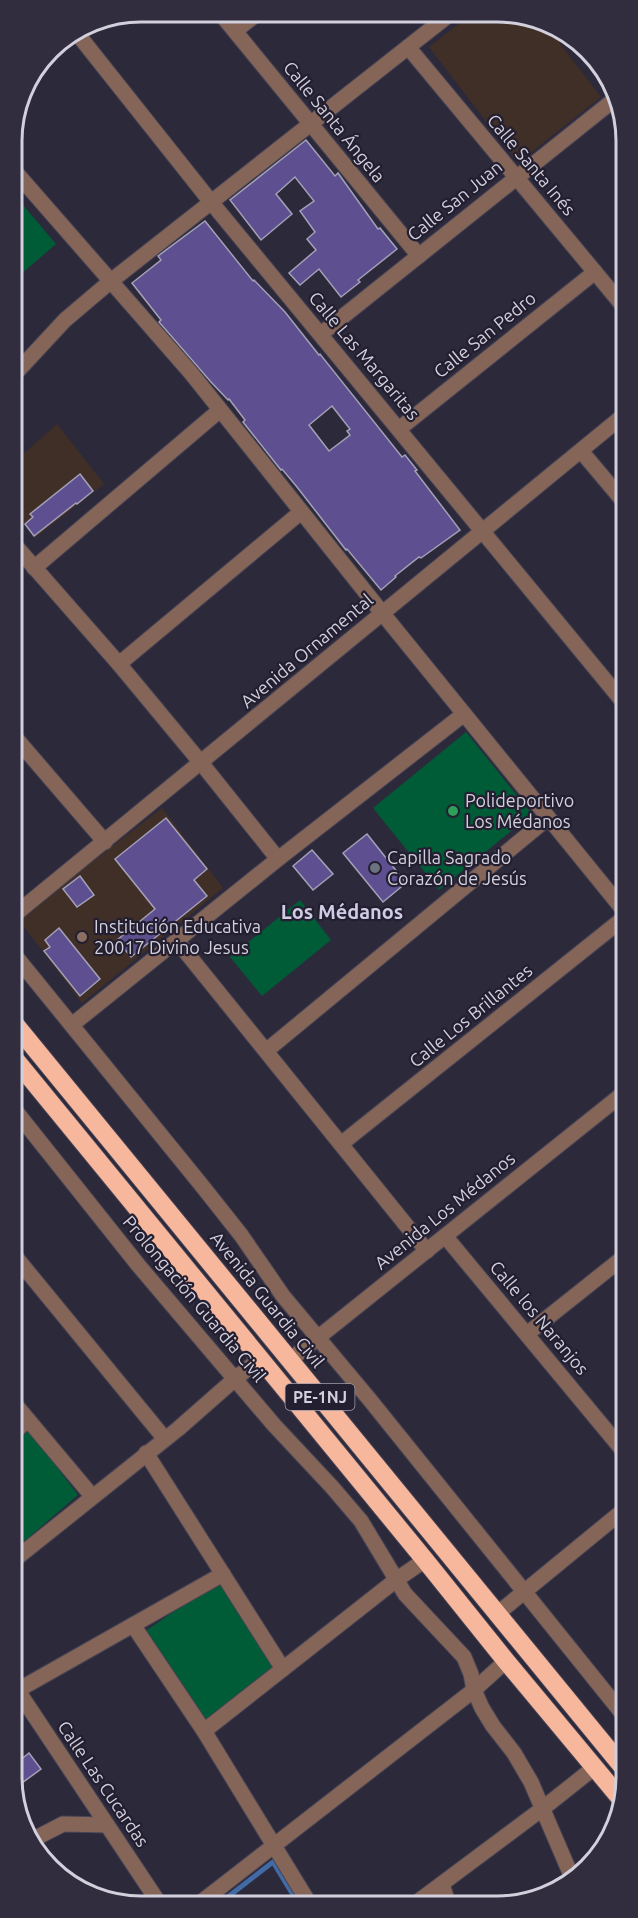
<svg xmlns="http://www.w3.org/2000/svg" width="638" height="1918" font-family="Ubuntu,sans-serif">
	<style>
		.education { fill: #402f26 }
		.green { fill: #005b37 }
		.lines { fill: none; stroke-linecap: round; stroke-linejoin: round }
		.stream { stroke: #426aa4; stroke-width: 5 }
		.building { fill: #5e5090; stroke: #a3a0b7; stroke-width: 1.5; fill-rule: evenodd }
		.minor-casing { stroke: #474455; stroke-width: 17 }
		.highway-casing { stroke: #474455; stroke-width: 20 }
		.minor { stroke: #856558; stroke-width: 15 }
		.highway { stroke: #f7b79d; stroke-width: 18 }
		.leisure-dot { fill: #2e9e5b; stroke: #231f31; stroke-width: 2 }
		.worship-dot { fill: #6b7280; stroke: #231f31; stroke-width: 2 }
		.education-dot { fill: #8d6e63; stroke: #231f31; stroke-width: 2 }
		.labels { text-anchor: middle; stroke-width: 4.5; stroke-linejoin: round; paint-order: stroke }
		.shield { fill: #231f31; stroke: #9e9ba9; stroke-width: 1.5 }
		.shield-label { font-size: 16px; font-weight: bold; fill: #d2d0dc }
		.street-label { font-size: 18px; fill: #d2d0dc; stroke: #231f31 }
		.poi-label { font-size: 18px; fill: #d2d0dc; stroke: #231f31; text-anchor: start }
		.neighbourhood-label { font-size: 20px; font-weight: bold; fill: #cfcce4; stroke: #231f31 }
		.rim { fill: none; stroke: #d2d0dc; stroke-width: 3 }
	</style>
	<rect width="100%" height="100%" fill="#2c293b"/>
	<!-- education -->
	<g class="education">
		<polygon points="471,14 522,15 548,28 601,97 518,163 429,47"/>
		<polygon points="57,424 104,484 35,538 13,511 13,463"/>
		<polygon points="162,808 223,888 82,1003 18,919"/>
	</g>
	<!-- green -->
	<g class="green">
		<polygon points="12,192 56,244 13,281"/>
		<polygon points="466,732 532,814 439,890 373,808"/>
		<polygon points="300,900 331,940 262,996 230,957"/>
		<polygon points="27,1428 78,1495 21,1544 14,1536 14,1438"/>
		<polygon points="218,1581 275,1670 204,1721 144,1632"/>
	</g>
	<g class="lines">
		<!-- stream -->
		<polyline class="stream" points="220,1903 273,1862 298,1903"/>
	</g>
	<!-- building -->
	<g class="building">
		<polygon points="306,140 335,176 338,173 378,229 380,228 397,249 358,280 360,282 341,297 319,269 300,285 289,273 316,250 307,239 315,232 300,211 314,201 295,177 276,194 292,214 261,240 230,200"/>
		<path d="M205 221 253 281 254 280 285 312 319 355 320 354 402 457 405 455 417 470 415 471 460 530 421 558 419 557 395 576 396 577 381 590 347 549 346 550 297 487 282 469 281 470 243 422 245 420 229 399 228 400 211 382 159 322 161 320 132 283 161 260 158 256ZM332 406 350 429 347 431 350 435 329 451 309 425Z"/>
		<polygon points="80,474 93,491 77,504 76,503 34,536 25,524 33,517 30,514"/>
		<polygon points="166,818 207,869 194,880 207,896 131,957 117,940 155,909 115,859"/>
		<polygon points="367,834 406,883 383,902 343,853"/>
		<polygon points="312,850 333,874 313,890 293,866"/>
		<polygon points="80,876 94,895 77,907 63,889"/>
		<polygon points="59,928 100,979 80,996 44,951 50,947 45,940"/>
		<polygon points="29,1753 41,1769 15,1788 15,1764"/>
	</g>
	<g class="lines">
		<defs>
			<g id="minor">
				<polyline points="220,13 419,256"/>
				<polyline points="235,31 258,13"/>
				<polyline points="76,32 211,202 624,703"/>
				<polyline points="408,47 624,307"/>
				<polyline points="12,168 191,373 383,614 625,912"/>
				<polyline points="321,334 615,99"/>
				<polyline points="13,376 65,320 111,281 450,14"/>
				<polyline points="399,429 595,272"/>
				<polyline points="581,451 624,502"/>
				<polyline points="13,543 119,664 202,764 278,859"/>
				<polyline points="34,568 220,410"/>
				<polyline points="119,664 301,512"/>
				<polyline points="13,735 105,842"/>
				<polyline points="13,916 624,415"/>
				<polyline points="177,941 427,1251"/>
				<polyline points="13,953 203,1187 241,1235 283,1296 370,1400 626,1718"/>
				<polyline points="73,1024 278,859 464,714"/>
				<polyline points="266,1051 548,818"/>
				<polyline points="14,1109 139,1266 274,1425 332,1487 361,1521 405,1594 464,1657 471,1674 474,1690 482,1708 493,1726 514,1753 531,1782 571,1875"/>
				<polyline points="341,1144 625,917"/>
				<polyline points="445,1236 625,1453"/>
				<polyline points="14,1255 165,1439"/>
				<polyline points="527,1334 625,1256"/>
				<polyline points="290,1360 625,1092"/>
				<polyline points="14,1403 92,1496"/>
				<polyline points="14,1432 28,1420"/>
				<polyline points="146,1453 283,1669"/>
				<polyline points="14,1560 178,1429 236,1378 260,1359"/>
				<polyline points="497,1614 625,1509"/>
				<polyline points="133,1625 204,1731 309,1903"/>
				<polyline points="14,1685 159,1903"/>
				<polyline points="18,1690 223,1574"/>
				<polyline points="204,1731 396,1580 425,1560"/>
				<polyline points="34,1839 63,1824 107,1825"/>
				<polyline points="442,1884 448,1903"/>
				<polyline points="200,1903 474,1690 506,1661"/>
				<polyline points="416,1903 542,1809 595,1767"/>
			</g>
			<g id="highway">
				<polyline points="14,1023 626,1771"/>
				<polyline points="14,1058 425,1560 506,1661 620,1798"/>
			</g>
		</defs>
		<!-- minor casing -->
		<use href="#minor" class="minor-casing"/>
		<!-- highway casing -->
		<use href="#highway" class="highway-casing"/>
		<!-- minor -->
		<use href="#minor" class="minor"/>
		<!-- highway -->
		<use href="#highway" class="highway"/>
	</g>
	<!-- markers -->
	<circle class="leisure-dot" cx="453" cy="811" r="6"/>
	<circle class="worship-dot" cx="375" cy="868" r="6"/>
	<circle class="education-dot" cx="82" cy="937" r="6"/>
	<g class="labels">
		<!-- shield labels -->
		<rect class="shield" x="285.5" y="1384" width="69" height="26" rx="4.5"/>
		<g class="shield-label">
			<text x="320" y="1403">PE-1NJ</text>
		</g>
		<!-- street labels -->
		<g class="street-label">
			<text transform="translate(334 122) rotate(51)" y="6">Calle Santa Ángela</text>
			<text transform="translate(531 165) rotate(50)" y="6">Calle Santa Inés</text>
			<text transform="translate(455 201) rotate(-39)" y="6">Calle San Juan</text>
			<text transform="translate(485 335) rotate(-39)" y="6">Calle San Pedro</text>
			<text transform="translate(364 356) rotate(50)" y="6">Calle Las Margaritas</text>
			<text transform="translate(307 651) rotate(-40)" y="6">Avenida Ornamental</text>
			<text transform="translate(471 1016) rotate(-39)" y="6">Calle Los Brillantes</text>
			<text transform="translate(445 1211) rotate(-39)" y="6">Avenida Los Médanos</text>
			<text transform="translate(194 1299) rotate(50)" y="6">Prolongación Guardia Civil</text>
			<text transform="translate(267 1300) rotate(51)" y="6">Avenida Guardia Civil</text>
			<text transform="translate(539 1318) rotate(50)" y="6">Calle los Naranjos</text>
			<text transform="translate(103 1784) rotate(56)" y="6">Calle Las Cucardas</text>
		</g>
		<!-- poi labels -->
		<g class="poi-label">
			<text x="465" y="807">Polideportivo<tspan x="465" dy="21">Los Médanos</tspan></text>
			<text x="387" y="864">Capilla Sagrado<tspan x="387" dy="21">Corazón de Jesús</tspan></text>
			<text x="94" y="933">Institución Educativa<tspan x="94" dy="21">20017 Divino Jesus</tspan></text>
		</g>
		<!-- neighbourhood labels -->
		<g class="neighbourhood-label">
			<text x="342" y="919">Los Médanos</text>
		</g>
	</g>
	<!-- crop -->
	<path d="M0 0H638V1918H0ZM141 22H497A119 119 0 0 1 616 141V1777A119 119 0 0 1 497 1896H141A119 119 0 0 1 22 1777V141A119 119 0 0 1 141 22Z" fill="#312d3f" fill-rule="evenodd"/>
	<path class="rim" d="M141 22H497A119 119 0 0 1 616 141V1777A119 119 0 0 1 497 1896H141A119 119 0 0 1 22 1777V141A119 119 0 0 1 141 22Z"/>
</svg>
